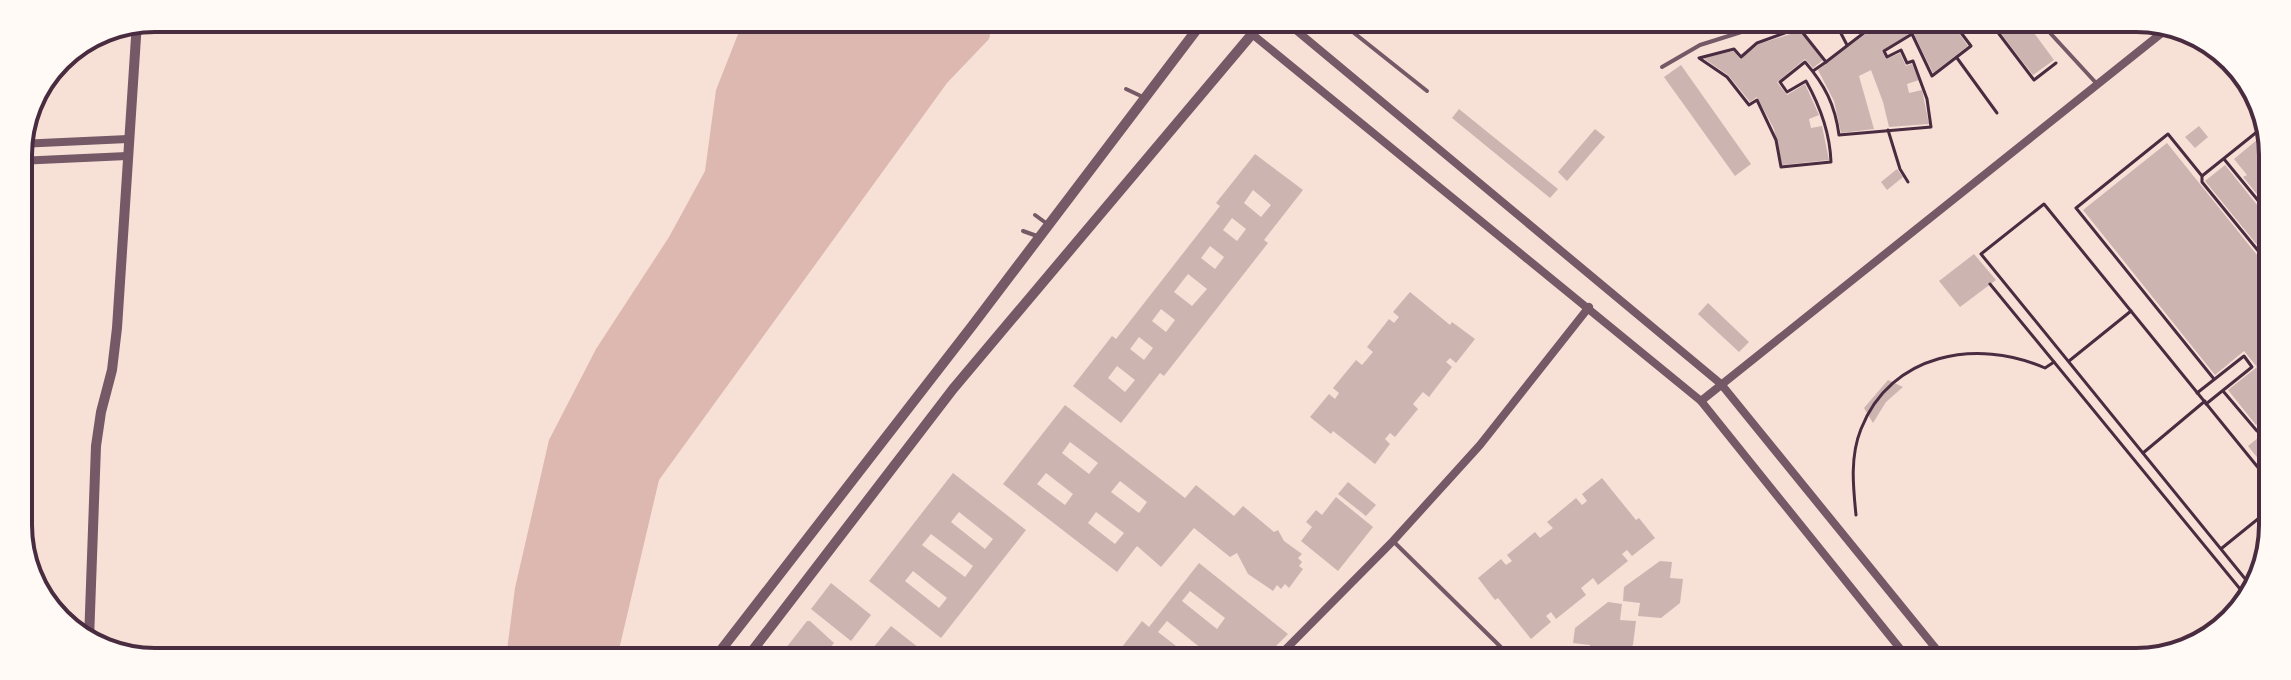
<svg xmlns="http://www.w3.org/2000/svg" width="2291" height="680" font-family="'Fira Sans Condensed',sans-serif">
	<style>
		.water { fill: #dcb8b0 }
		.building { fill: #ccb4b1; fill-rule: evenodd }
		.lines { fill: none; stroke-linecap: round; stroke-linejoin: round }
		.path { stroke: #4a2c40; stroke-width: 3 }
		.service { stroke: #755966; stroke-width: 4 }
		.minor { stroke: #755966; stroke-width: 8 }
		.tertiary { stroke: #755966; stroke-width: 10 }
		.rim { fill: none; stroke: #4a2c40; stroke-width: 4 }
	</style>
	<rect width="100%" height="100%" fill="#f7e1d7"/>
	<!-- water -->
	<polygon class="water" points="744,19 994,20 989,39 947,83 659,480 617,658 506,658 515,588 549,440 596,349 669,237 705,171 716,90"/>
	<!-- building -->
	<g class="building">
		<polygon points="1881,22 1899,22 1908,35 1882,51 1886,59 1900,53 1906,66 1912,64 1919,80 1907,84 1909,93 1922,90 1929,124 1889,127 1883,102 1871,70 1859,76 1874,129 1841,133 1834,101 1818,70"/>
		<polygon points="1908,22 1951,22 1968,46 1933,73"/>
		<polygon points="1992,22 2026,22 2054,60 2033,75"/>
		<polygon points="1800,31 1823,60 1813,68 1805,59 1777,82 1787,95 1805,84 1819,115 1809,119 1811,128 1822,126 1829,160 1782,165 1774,129 1757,97 1750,102 1728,75 1703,58 1734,51 1740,59 1759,44"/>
		<polygon points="1681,65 1751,164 1735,176 1664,77"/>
		<polygon points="1459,109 1558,189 1550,198 1452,118"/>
		<polygon points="2199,126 2208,137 2195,148 2185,137"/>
		<polygon points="1595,129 1605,137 1567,181 1558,172"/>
		<polygon points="2270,129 2270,210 2243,177 2247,175 2234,159"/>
		<polygon points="2167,143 2257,255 2262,251 2205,181 2225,165 2270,221 2270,331 2260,339 2262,343 2269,337 2269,414 2256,425 2228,390 2257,367 2244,351 2215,375 2083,210"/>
		<path d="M1255 154 1303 190 1264 240 1268 243 1164 376 1160 373 1121 423 1073 386 1112 336 1116 339 1220 206 1216 203ZM1253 190 1271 205 1261 217 1244 203ZM1232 218 1246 229 1237 241 1223 230ZM1210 246 1224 257 1215 269 1201 258ZM1188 274 1207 289 1192 306 1174 292ZM1161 309 1175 320 1166 332 1152 321ZM1139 337 1153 348 1144 360 1130 349ZM1117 366 1135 380 1125 392 1108 378Z"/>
		<polygon points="1897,169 1903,177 1887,190 1881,182"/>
		<polygon points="1974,254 1996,280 1960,307 1939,281"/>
		<polygon points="1410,292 1450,325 1452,322 1475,339 1456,363 1450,358 1446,362 1452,367 1429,397 1423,392 1413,404 1418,409 1395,437 1390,433 1385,439 1390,444 1375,464 1333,431 1331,434 1310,417 1329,394 1335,399 1339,393 1333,388 1356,360 1362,365 1373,352 1367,347 1389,319 1394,323 1399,317 1393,312"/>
		<polygon points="1708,303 1749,342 1739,352 1698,314"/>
		<polygon points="1888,380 1903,387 1886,402 1873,423 1864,408"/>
		<path d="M1065 405 1185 498 1196 485 1234 516 1243 506 1274 532 1278 530 1284 541 1302 554 1298 558 1302 562 1299 566 1303 569 1289 588 1285 584 1281 589 1277 585 1273 591 1248 574 1237 553 1230 557 1194 528 1161 567 1137 546 1117 572 1003 484ZM1070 442 1098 463 1089 474 1062 453ZM1046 473 1073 494 1065 505 1037 484ZM1120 481 1147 502 1139 513 1111 492ZM1096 512 1124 533 1115 544 1088 523Z"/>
		<polygon points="2269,429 2269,472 2248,446"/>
		<path d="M953 473 1026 530 941 638 869 581ZM959 512 993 539 985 549 951 522ZM931 534 973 566 965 577 922 545ZM913 571 947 598 939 608 905 581Z"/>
		<polygon points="1602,478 1636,520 1639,518 1655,538 1632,556 1627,550 1622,554 1628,561 1598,585 1593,578 1581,588 1586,595 1556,619 1551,612 1546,616 1551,622 1531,639 1498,598 1495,600 1478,578 1501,559 1506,565 1512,561 1507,555 1535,532 1540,538 1553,528 1547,522 1576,498 1582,505 1587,501 1582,494"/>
		<polygon points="1348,482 1376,505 1366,516 1338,494"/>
		<polygon points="1336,497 1373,527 1338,571 1301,541 1312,527 1306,522 1316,510 1322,515"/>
		<polygon points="1660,561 1672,562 1670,578 1683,579 1680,603 1661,618 1638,616 1640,603 1623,601 1624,587"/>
		<path d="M1199 563 1288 634 1262 660H1149L1141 653 1136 660H1112L1142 621 1149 627ZM1190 591 1225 618 1217 629 1182 601ZM1167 621 1202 649 1193 659 1158 632Z"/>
		<polygon points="831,583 871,615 851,641 811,609"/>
		<polygon points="1608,602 1622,604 1620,620 1636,621 1633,645 1614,661 1589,659 1590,645 1573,643 1575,628"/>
		<polygon points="807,621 810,621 834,643 821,659 786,659 782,653"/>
		<polygon points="891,626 933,659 864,659"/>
		<polygon points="1745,653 1750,661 1730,661"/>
	</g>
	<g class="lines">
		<!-- path -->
		<g class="path">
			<path d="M1815 22 1757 43 1741 57 1734 49 1699 58 1727 77 1749 105 1757 100 1776 140 1781 167 1831 162C1830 133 1820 106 1806 81L1787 92 1780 82 1805 62C1825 85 1835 105 1839 135L1931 127 1927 99 1913 61 1907 63 1901 50 1887 57 1884 51 1912 34 1932 76 1971 46 1953 22"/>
			<polyline points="1835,22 1847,45"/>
			<polyline points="1990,22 2034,80 2056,63"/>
			<polyline points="1799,28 1826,62 1878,22"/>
			<polyline points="1957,58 1997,113"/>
			<polyline points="1813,71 1826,62"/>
			<polyline points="1888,130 1900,169 1908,182"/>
			<polyline points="2224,159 2270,215"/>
			<polyline points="2202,177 2202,182 2260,253"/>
			<polyline points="1990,284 2245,595"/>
			<polyline points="2069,361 2131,311"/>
			<polyline points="2214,379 2076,208 2168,134 2202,176 2268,123"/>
			<polyline points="2223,391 2257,431 2269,421"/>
			<polyline points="2197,393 2244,356 2252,367 2206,404"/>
			<polyline points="2143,453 2205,401"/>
			<path d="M1856 515C1853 486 1850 456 1861 429 1891 353 1977 338 2045 368L2054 362"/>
			<polyline points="2222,548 2269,510"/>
			<polyline points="2251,586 1981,254 2044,204 2269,481"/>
		</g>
		<!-- service -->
		<g class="service">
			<polyline points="1339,21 1427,91"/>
			<polyline points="2040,22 2097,84"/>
			<polyline points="1662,67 1700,45 1773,22"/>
			<polyline points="1126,89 1143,97"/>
			<polyline points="1035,215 1046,223"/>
			<polyline points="1023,231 1037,236"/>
			<polyline points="1393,541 1514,660"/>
		</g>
		<!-- minor -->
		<g class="minor">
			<polyline points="1285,21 1721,384 1946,661"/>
			<polyline points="1252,34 1701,401 1910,661"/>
			<polyline points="19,144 128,139"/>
			<polyline points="18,161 127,156"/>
			<polyline points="1701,401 2173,24"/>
			<polyline points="1275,660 1393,541 1480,445 1589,307"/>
		</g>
		<!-- tertiary -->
		<g class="tertiary">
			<polyline points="89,640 96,446 101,412 112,370 117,328 137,22"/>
			<polyline points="714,659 972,326 1204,20"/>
			<polyline points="746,659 953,389 1263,21"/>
		</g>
	</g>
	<!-- crop -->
	<path d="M0 0H2291V680H0ZM155 32H2136A123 123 0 0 1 2259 155V525A123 123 0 0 1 2136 648H155A123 123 0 0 1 32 525V155A123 123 0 0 1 155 32Z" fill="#fffaf5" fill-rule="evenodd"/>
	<path class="rim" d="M155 32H2136A123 123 0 0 1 2259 155V525A123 123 0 0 1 2136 648H155A123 123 0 0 1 32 525V155A123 123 0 0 1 155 32Z"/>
</svg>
